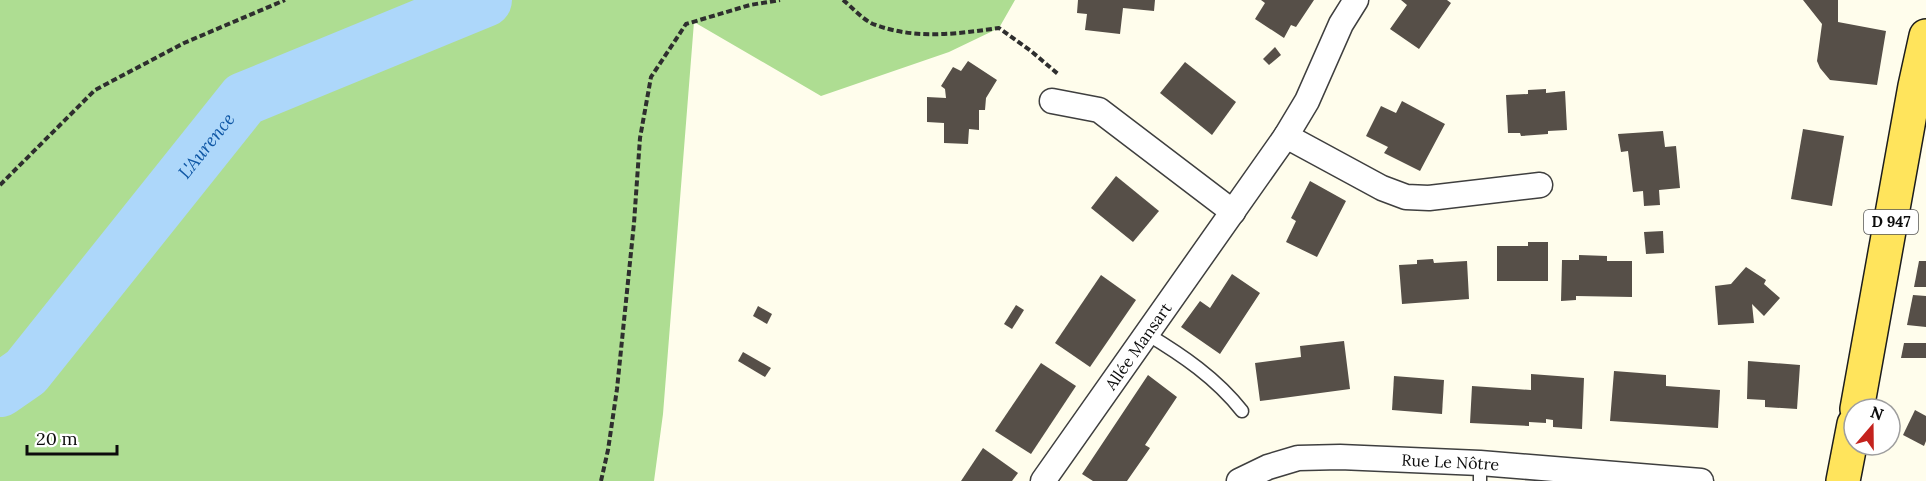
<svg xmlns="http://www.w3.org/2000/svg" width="1926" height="481" font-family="Lora,serif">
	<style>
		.forest { fill: #aedd92 }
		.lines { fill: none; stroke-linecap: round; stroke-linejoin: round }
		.river { stroke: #add7fa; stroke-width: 54 }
		.building { fill: #564f48 }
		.service-casing { stroke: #3f3f3f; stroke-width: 15 }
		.minor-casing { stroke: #3f3f3f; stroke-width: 27 }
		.primary-casing { stroke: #1d1d1d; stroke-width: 36 }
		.path { stroke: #2e2e2e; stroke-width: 4; stroke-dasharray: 6 3; stroke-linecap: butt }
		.service { stroke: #fff; stroke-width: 12 }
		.minor { stroke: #fff; stroke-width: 24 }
		.primary { stroke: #ffe45c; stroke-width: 33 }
		.labels { text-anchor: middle; stroke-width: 6; stroke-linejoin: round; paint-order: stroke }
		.shield { fill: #fff; stroke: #555; stroke-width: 1.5 }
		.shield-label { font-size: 15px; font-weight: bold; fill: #0c0c0c }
		.street-label { font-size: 16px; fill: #0c0c0c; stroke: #fff }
		.water-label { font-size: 18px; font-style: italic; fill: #0f57a5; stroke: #fff }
	</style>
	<rect width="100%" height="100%" fill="#fffdec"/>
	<!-- forest -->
	<polygon class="forest" points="0,0 1015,0 999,28 949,52 821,96 694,22 663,414 654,481 0,481"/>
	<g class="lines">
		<!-- river -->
		<path class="river" id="s1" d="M0 390 26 372 244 99 485 0"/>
	</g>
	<!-- building -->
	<g class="building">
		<polygon points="1078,0 1155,0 1154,11 1123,8 1120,34 1085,30 1087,14 1077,13"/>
		<polygon points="1261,0 1314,0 1296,27 1291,25 1284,38 1255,19 1265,3"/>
		<polygon points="1401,0 1447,0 1451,3 1419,49 1390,29 1407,5"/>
		<polygon points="1803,0 1838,0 1838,22 1886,31 1877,85 1830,80 1820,68 1817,61 1822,24"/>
		<polygon points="1275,47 1281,55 1269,65 1263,59"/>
		<polygon points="968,61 997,80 986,98 985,110 979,110 979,130 969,129 968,144 944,143 944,123 927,122 927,97 946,98 945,89 941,86 953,67 961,71"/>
		<polygon points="1185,62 1236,102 1212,135 1160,93"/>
		<polygon points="1546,89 1546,93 1565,91 1567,130 1548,131 1548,134 1521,136 1520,133 1508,133 1506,95 1528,94 1528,90"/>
		<polygon points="1402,101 1445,124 1420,171 1384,153 1388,147 1366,136 1381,106 1396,113"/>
		<polygon points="1803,129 1844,136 1832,206 1791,199"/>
		<polygon points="1663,131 1665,147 1676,146 1680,188 1659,190 1660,205 1644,206 1643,191 1633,192 1628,151 1621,152 1618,134"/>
		<polygon points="1116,176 1159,211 1133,242 1091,208"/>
		<polygon points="1310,181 1346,201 1317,257 1286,242 1296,221 1291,218"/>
		<polygon points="1663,231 1664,253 1646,254 1644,232"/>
		<polygon points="1528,242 1548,242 1548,281 1497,281 1497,246 1528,246"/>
		<polygon points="1579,255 1607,256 1607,261 1632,261 1632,297 1576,296 1576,300 1561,301 1562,260 1579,260"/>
		<polygon points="1433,259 1434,263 1467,261 1469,299 1402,304 1399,265 1417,264 1417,260"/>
		<polygon points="1919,261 1926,261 1926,287 1914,287"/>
		<polygon points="1746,267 1766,280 1764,284 1780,298 1764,316 1752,304 1754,323 1718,325 1715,286 1731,284"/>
		<polygon points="1232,274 1260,293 1220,354 1181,327 1200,301 1210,308"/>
		<polygon points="1101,275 1136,300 1090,367 1055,343"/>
		<polygon points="1913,295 1926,296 1926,327 1907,325"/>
		<polygon points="1016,305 1024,310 1012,329 1004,324"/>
		<polygon points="758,306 772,314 767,324 753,316"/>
		<polygon points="1344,341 1350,389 1260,401 1255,363 1301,357 1300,346"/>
		<polygon points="1904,343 1926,343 1926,358 1901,358"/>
		<polygon points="743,352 771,368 765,377 738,361"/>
		<polygon points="1748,361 1800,365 1797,409 1765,407 1765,400 1747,399"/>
		<polygon points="1041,363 1076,386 1031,454 995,431"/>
		<polygon points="1614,371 1666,375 1666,386 1720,390 1718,428 1610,421"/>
		<polygon points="1531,374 1584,378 1582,429 1553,427 1553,420 1546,419 1546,423 1529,422 1529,426 1470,423 1472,386 1531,390"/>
		<polygon points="1148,375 1177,397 1145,445 1150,448 1127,481 1093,481 1082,474"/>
		<polygon points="1394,376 1444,380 1442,414 1392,410"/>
		<polygon points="1915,410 1926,416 1926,441 1924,446 1903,435"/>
		<polygon points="983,448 1018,473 1012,481 961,481"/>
	</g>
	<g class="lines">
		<defs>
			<g id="service">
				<path d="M1147 334C1182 355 1216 378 1242 411"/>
				<polyline points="1480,481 1480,463"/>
			</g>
			<g id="minor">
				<polyline points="1052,101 1099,110 1233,212"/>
				<polyline points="1286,136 1382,188 1406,197 1429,198 1540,185"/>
				<path id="s2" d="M1043 481 1286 136 1307 101 1341 24 1356 0"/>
				<path id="s3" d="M1239 481 1268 467 1298 458 1340 457 1480 463 1701 481"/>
			</g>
			<g id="primary">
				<polyline points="1857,409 1915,86 1926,36"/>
				<polyline points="1843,481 1854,424"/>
			</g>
		</defs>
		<!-- service casing -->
		<use href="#service" class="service-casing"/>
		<!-- minor casing -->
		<use href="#minor" class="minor-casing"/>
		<!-- primary casing -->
		<use href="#primary" class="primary-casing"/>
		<!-- path -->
		<g class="path">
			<path d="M843 0C852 7 862 19 873 24 915 40 956 34 999 28L1031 51 1058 74"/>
			<polyline points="0,185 95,90 184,43 285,0"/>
			<polyline points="601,481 608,450 617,389 634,223 640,138 651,77 686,24 750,5 780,0"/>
		</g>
		<!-- service -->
		<use href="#service" class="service"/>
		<!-- minor -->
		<use href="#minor" class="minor"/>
		<!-- primary -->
		<use href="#primary" class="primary"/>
	</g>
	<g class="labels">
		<!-- shield labels -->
		<rect class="shield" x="1864" y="210" width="54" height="24" rx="4.5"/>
		<g class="shield-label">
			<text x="1891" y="227">D 947</text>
		</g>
		<!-- street labels -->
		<g class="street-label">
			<text dy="6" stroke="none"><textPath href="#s2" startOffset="165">Allée Mansart</textPath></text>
			<text dy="6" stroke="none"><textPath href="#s3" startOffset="216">Rue Le Nôtre</textPath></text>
		</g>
		<!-- water labels -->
		<g class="water-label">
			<text dy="6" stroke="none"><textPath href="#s1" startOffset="321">L'Aurence</textPath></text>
		</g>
	</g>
	<!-- north arrow -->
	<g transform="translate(1872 427) rotate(20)"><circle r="28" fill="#ffffff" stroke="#9e9e9e" stroke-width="1.5"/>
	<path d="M0-4.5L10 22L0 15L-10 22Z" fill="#c4221d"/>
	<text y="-9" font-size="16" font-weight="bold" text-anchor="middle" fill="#0c0c0c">N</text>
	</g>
	<!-- scale -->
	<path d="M27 445v9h90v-9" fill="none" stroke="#0c0c0c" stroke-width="3"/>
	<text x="36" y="445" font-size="18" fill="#0c0c0c" stroke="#ffffff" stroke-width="4.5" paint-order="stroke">20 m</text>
</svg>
